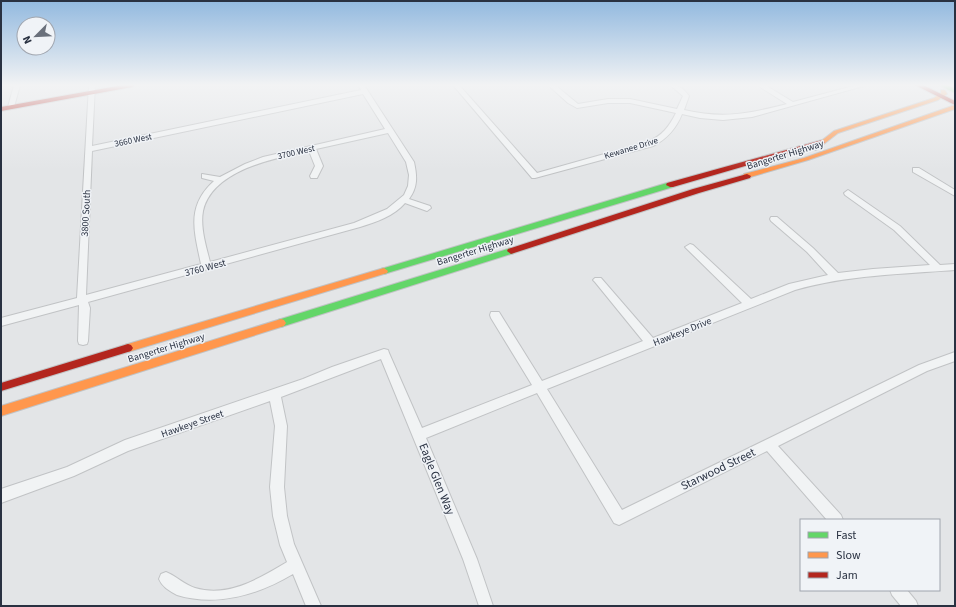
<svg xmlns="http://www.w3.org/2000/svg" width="956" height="607" font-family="'Source Sans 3',sans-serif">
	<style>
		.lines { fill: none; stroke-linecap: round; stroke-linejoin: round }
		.street-casing { stroke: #c1c3c5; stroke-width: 2 }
		.fast-casing { stroke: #c1c3c5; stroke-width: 2 }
		.slow-casing { stroke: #c1c3c5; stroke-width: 2 }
		.jam-casing { stroke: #c1c3c5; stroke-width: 2 }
		.street { fill: #f1f3f4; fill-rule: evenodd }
		.fast { fill: #63d668; fill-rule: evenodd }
		.slow { fill: #ff974d; fill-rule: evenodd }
		.jam { fill: #b3261e; fill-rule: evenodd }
		.labels { text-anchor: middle; stroke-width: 3; stroke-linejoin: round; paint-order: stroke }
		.far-street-label { font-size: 9px; fill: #293141; stroke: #f0f3f7 }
		.street-label { font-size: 10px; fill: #293141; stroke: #f0f3f7 }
		.near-street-label { font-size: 12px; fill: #293141; stroke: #f0f3f7 }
	</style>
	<rect width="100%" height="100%" fill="#e3e5e7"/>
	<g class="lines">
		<defs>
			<g id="street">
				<polygon points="14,85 20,85 14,107 11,109 8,107"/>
				<path d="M89 85H95L92 146 361 90 358 85H364L414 162C417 176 418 187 409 199L430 206 431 208 427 211 405 203C394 216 376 222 360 227L88 302 90 308 88 341 87 344 83 345 79 344 78 341 79 305 1 326V318L77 298ZM363 94 385 129 263 157 245 164 220 177 202 174V178L214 181C186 206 194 231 201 264L86 295 92 151ZM388 133 406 162 409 175 408 186 404 195 387 209 354 223 210 262C206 246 200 227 203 211 212 170 275 158 309 151L315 166 310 176 311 178H317L323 166 316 149Z"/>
				<path d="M453 85H459L537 173 647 142C662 136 669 127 676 113L630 103H608L577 108 568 103 548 85H555L578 104 608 99H630L677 109 683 96 670 85C679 85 684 89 689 96L684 110C723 119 748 114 787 104L757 85H765L793 102 857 85H867L752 117 723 120 700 118 682 114C676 129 667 139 653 146L535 178H532Z"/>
				<polygon points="913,168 919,168 955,190 955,196 913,172"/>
				<path d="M848 190 900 226 940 265 955 264V270C901 274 847 275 795 290L547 389 622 510 919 365 955 352V361L927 371 778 446 841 515 843 520H827L767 451 619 525 614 523 537 393 426 438 477 559 493 606H479L463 559 381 359 281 397 287 426 284 487 287 516 294 544 321 606H306L293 574C258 595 216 607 177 595 170 591 162 587 159 579L161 574 166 572C176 576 185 585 195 588 229 598 260 578 287 562L280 545 273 516 270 487 275 426 270 401 128 451 74 476 1 503V489L67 467 125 440 303 379 332 367 384 349 388 350 389 353 422 428 532 385 491 318 490 315 491 312H499L542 381 643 341 595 282 593 280 595 278H601L653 338 742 303 687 249 685 247 690 244 693 245 751 299 789 284 828 275 807 252 771 221 770 219 771 217H777L813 248 838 273 873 269 930 265 894 230 845 195 844 193Z"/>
				<polygon points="890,590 907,590 916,601 918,606 901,606 892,595"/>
			</g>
			<g id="fast">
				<polygon points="939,85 947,85 955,89 955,93"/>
				<polygon points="667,183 670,183 674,185 673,187 384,274 380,271 381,269"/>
				<polygon points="511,248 515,251 514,253 281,327 278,326 276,323 278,320 281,319"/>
			</g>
			<g id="slow">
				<polygon points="941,90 945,90 947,94 938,100 838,133 816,150 812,150 811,149 834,131 934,98 941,93"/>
				<polygon points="955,105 955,109 808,160 747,178 743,176 744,174 804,158"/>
				<polygon points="384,268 388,271 387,273 128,352 125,351 123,348 125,345 128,344"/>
				<polygon points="281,319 284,320 286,323 284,326 1,416 1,406"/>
			</g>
			<g id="jam">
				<polygon points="123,85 135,85 132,87 1,111 1,107"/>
				<polygon points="915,85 923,85 955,101 955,105"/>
				<polygon points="822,140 825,142 824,143 673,187 670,187 666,185 667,183"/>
				<polygon points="747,174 751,176 750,178 699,193 514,253 511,254 507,251 508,249 693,189"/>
				<polygon points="128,344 131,345 133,348 131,351 1,391 1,383"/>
			</g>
		</defs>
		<!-- street casing -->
		<use href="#street" class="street-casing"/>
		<!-- fast casing -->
		<use href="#fast" class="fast-casing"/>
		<!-- slow casing -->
		<use href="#slow" class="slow-casing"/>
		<!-- jam casing -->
		<use href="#jam" class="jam-casing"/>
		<!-- street -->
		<use href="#street" class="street"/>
		<!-- fast -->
		<use href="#fast" class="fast"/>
		<!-- slow -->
		<use href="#slow" class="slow"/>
		<!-- jam -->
		<use href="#jam" class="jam"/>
	</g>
	<!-- sky -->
	<linearGradient id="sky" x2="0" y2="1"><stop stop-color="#92b9df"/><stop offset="0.5" stop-color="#f2f3f4"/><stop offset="1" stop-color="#f2f3f4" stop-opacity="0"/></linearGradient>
	<rect width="956" height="170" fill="url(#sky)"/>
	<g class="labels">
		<!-- far-street labels -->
		<g class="far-street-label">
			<text transform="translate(133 140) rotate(-12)" y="3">3660 West</text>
			<text transform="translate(631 148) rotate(-17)" y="3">Kewanee Drive</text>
			<text transform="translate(296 152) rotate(-13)" y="3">3700 West</text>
		</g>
		<!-- street labels -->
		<g class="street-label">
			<text transform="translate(785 154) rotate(-17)" y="4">Bangerter Highway</text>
			<text transform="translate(85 213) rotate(-87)" y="4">3800 South</text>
			<text transform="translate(475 250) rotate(-17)" y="4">Bangerter Highway</text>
			<text transform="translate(205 267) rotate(-15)" y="4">3760 West</text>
			<text transform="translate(682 331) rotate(-22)" y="4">Hawkeye Drive</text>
			<text transform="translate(166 347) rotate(-17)" y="4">Bangerter Highway</text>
			<text transform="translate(192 423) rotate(-19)" y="4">Hawkeye Street</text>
		</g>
		<!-- near-street labels -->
		<g class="near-street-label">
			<text transform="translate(718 469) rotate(-26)" y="4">Starwood Street</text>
			<text transform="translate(437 479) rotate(68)" y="4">Eagle Glen Way</text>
		</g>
	</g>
	<!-- border -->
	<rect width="956" height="607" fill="none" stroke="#293141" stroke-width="4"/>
	<!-- legend -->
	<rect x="800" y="519" width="140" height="72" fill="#f0f3f7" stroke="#a0a5ae"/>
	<rect x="808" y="532" width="20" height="6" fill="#63d668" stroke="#a0a5ae"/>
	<text x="836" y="539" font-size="12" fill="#293141">Fast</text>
	<rect x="808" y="552" width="20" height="6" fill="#ff974d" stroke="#a0a5ae"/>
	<text x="836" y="559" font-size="12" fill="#293141">Slow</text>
	<rect x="808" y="572" width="20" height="6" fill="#b3261e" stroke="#a0a5ae"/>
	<text x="836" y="579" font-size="12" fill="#293141">Jam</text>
	<!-- north arrow -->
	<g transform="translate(36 36) rotate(246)"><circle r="19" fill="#f0f3f7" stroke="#a0a5ae"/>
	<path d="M0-3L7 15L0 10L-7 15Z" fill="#6a707b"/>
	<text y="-6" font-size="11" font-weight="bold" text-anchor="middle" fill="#293141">N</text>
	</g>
</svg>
